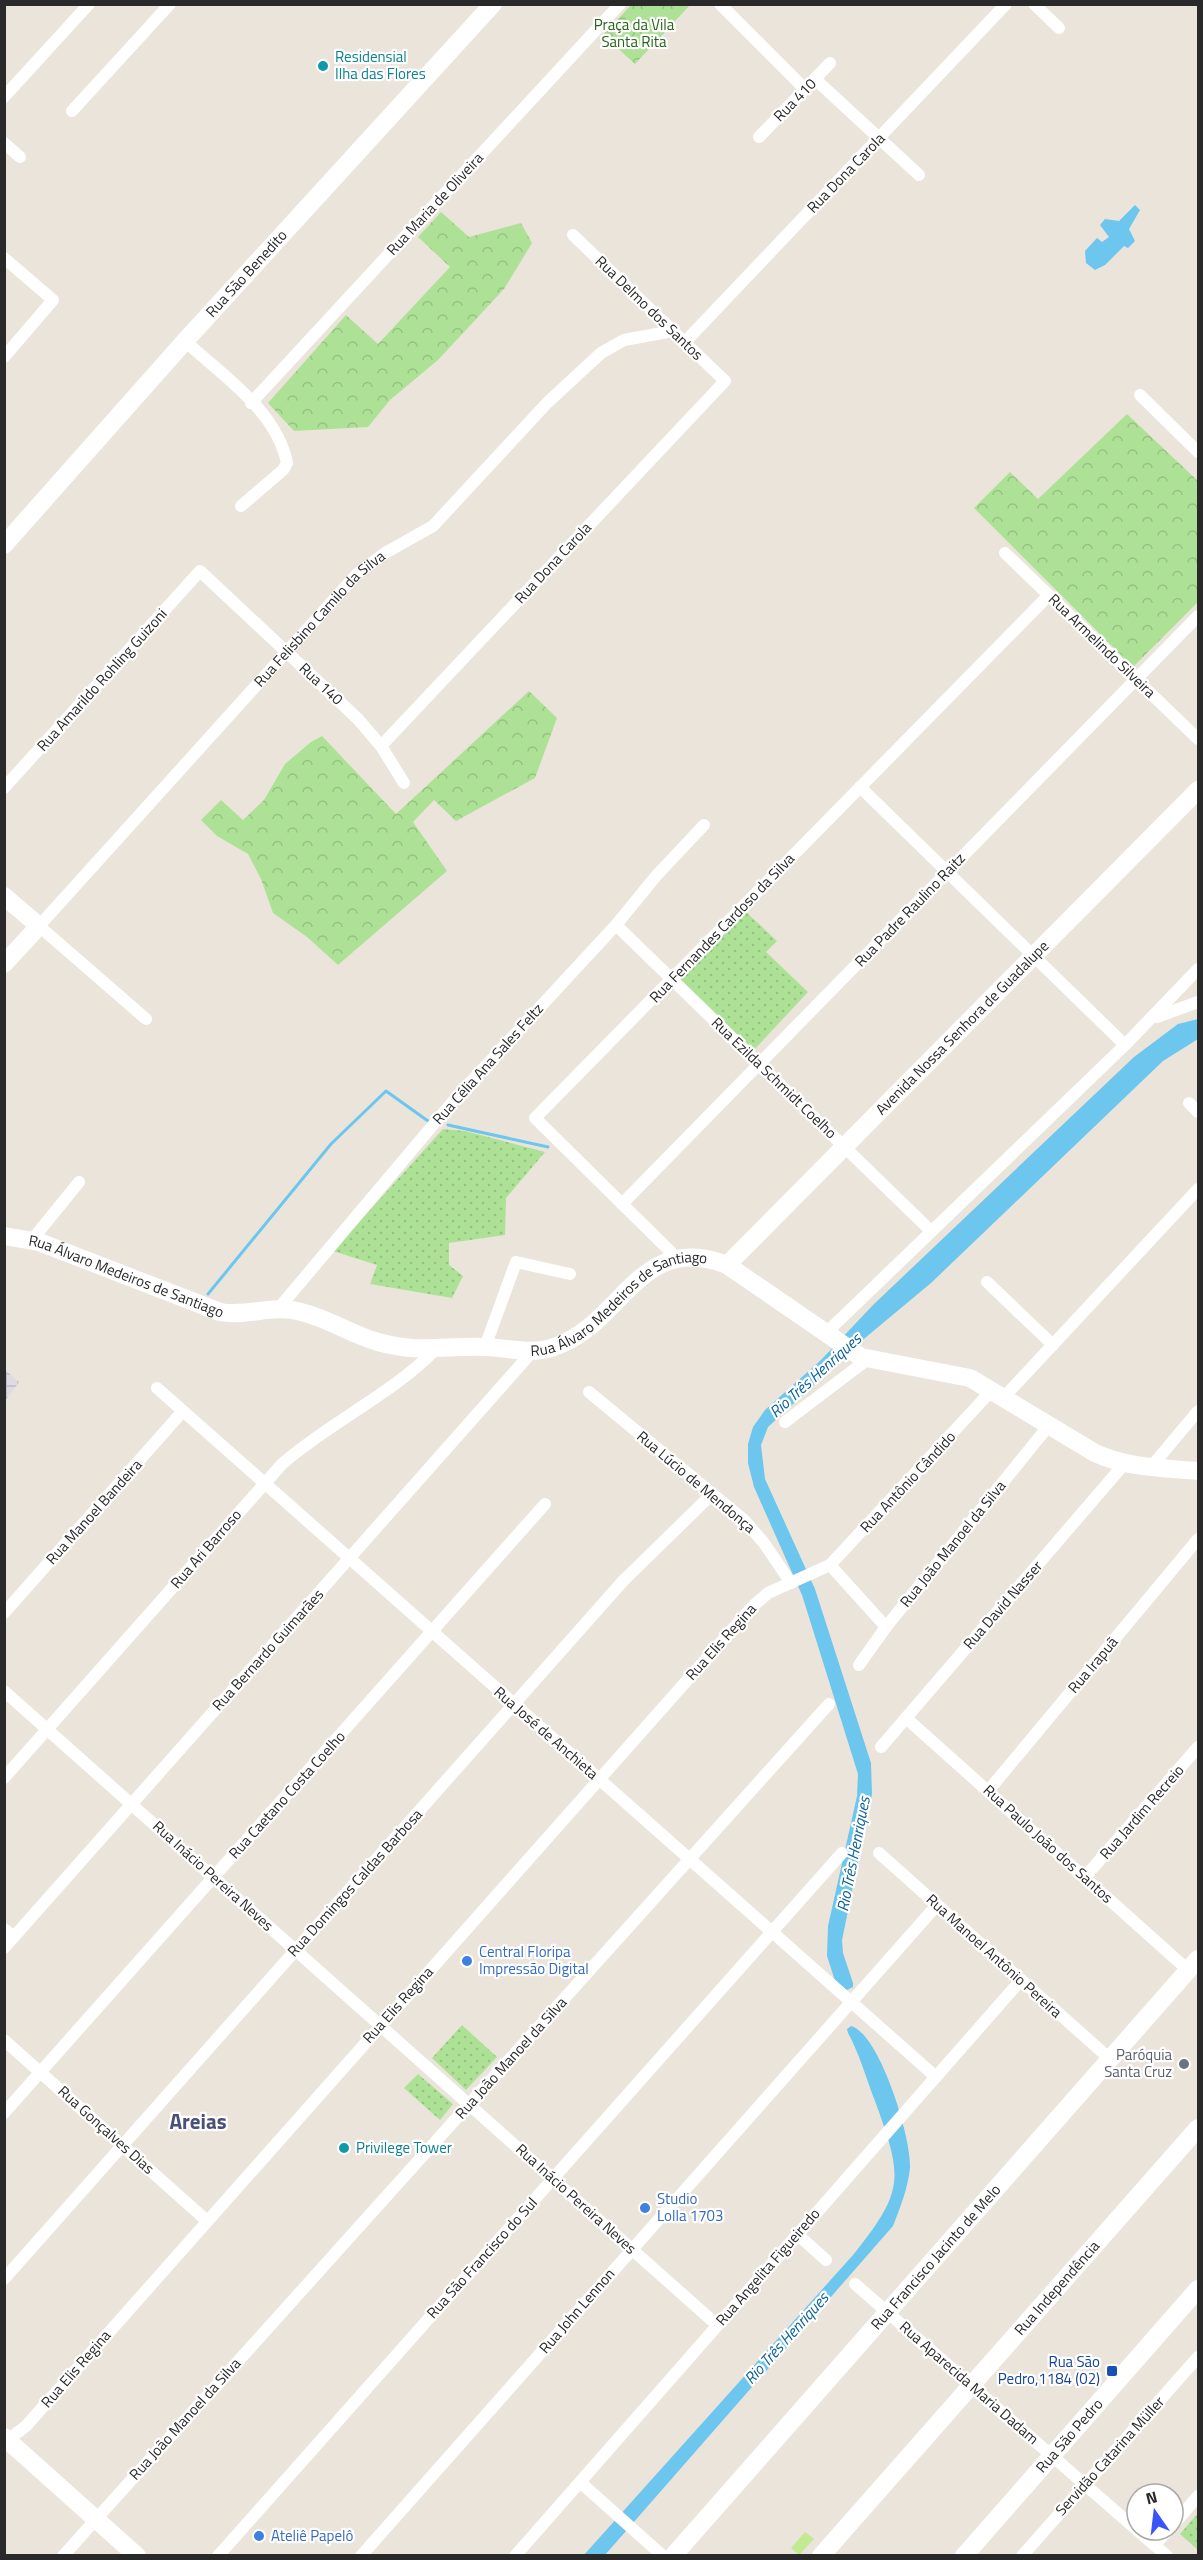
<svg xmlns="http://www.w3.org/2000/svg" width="1203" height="2560" font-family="'Titillium Web',sans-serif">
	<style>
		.industrial { fill: url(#industrial-grid) }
		.grass { fill: url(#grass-dots) }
		.forest { fill: url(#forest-crowns) }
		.pitch { fill: #c1ea92 }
		.water { fill: #6cc6ee }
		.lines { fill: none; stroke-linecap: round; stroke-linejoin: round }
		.stream { stroke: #6cc6ee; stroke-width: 3 }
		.street { stroke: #fff; stroke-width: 12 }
		.secondary { stroke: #fff; stroke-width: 18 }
		.culture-dot { fill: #0f9aa8; stroke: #fff; stroke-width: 2 }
		.shop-dot { fill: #3f7fe0; stroke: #fff; stroke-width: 2 }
		.worship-dot { fill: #6b7280; stroke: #fff; stroke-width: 2 }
		.transit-dot { fill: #1a4fb4; stroke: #fff; stroke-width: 2 }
		.labels { text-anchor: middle; stroke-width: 4.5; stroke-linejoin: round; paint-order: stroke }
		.park-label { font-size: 15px; fill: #266519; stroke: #fff }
		.culture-label { font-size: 15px; fill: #0d838f; stroke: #fff; text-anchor: start }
		.street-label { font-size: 15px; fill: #292929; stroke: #fff }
		.shop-label { font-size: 15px; fill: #366cbe; stroke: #fff; text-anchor: start }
		.worship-label { font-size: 15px; fill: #5b616d; stroke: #fff; text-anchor: end }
		.transit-label { font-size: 15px; fill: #164399; stroke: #fff; text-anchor: end }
		.water-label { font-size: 16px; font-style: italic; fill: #0d6298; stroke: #fff }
		.district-label { font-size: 21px; font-weight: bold; fill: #495079; stroke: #fff }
	</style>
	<defs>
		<pattern id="industrial-grid" width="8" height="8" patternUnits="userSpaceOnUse" patternTransform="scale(1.5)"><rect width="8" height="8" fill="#dedbe3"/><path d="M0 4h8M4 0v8" fill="none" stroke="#bebcc3"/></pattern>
		<pattern id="grass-dots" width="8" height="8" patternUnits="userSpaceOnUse" patternTransform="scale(1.5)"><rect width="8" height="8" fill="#ade296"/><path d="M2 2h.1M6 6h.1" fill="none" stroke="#95c281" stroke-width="1.8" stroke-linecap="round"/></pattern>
		<pattern id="forest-crowns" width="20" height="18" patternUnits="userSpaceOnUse" patternTransform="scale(1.5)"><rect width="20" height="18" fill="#ade296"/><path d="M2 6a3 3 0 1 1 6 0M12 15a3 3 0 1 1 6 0" fill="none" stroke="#95c281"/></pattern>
	</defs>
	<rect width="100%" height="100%" fill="#ebe4da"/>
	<!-- industrial -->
	<polygon class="industrial" points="5,1370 19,1382 5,1401"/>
	<!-- grass -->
	<g class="grass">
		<polygon points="744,910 777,941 766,952 808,992 753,1051 679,979"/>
		<polygon points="443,1129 465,1131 545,1152 506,1198 505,1235 449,1243 449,1265 463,1276 452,1298 370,1284 377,1265 333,1251"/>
		<polygon points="462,2025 497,2057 466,2090 432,2058"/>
		<polygon points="418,2074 453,2104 440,2120 404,2088"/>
		<polygon points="1198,2513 1198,2550 1180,2534"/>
	</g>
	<!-- forest -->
	<g class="forest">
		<polygon points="631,5 690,5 635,64 603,35"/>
		<polygon points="441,212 469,237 521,223 532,243 504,289 438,360 390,400 368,427 294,431 268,403 346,315 378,344 450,267 418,237"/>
		<polygon points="1127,414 1198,481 1198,602 1133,667 974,508 1010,472 1038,499"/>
		<polygon points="529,691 557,718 535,778 456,821 434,800 413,822 447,871 338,965 307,937 273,913 261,879 248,854 217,836 201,820 221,800 243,820 264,800 285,764 311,742 322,736 396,814"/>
	</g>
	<!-- pitch -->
	<polygon class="pitch" points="805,2532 814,2539 799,2555 791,2548"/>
	<!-- water -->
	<g class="water">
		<polygon points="1135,205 1140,210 1129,229 1135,241 1128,248 1124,246 1105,265 1095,270 1086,263 1085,251 1097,238 1102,242 1109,237 1100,225 1105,219 1119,221"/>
		<polygon points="1198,1019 1198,1039 1163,1061 931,1283 865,1338 768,1427 761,1445 765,1479 815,1589 871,1763 872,1794 842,1940 843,1953 853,1983 853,1987 847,1990 836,1984 827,1956 828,1926 857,1796 858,1774 802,1595 754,1487 748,1463 748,1444 753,1427 765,1410 821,1360 873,1305 1134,1057 1178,1024"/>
		<path d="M851 2026C880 2034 912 2139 910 2168 908 2188 900 2208 893 2226L605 2555 583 2556 853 2255C905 2190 903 2178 875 2101 866 2078 860 2055 848 2033L847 2029Z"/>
	</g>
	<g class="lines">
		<!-- stream -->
		<g class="stream">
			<polyline points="448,1125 548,1147"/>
			<polyline points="208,1294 331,1144 386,1091 428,1121"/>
		</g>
		<!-- street -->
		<g class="street">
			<polyline points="720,4 805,89"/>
			<polyline points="1034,4 1059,28"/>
			<polyline points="815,79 919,175"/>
			<polyline points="4,97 89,4"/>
			<polyline points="72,111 170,4"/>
			<polyline points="759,137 830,63"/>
			<polyline points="4,143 20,157"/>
			<polyline points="4,258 53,300 4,357"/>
			<path d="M185 341C223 376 276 410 287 463L283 470 241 506"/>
			<polyline points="685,342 1006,4"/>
			<polyline points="1140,395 1198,452"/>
			<polyline points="251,403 620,4"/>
			<polyline points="1005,553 1198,739"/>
			<polyline points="381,746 725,381 573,235"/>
			<polyline points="860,787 1125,1045"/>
			<polyline points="4,788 200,571 358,719 381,746 404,783"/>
			<polyline points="616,925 931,1231"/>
			<polyline points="1157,1017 1198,1002"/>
			<path id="s1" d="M146 1019 39 926 357 574 385 553 433 526 547 403 601 353 624 340 673 331"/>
			<polyline points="1189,1103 1198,1112"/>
			<polyline points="622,1204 1198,616"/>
			<polyline points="32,1240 79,1182"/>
			<polyline points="677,1258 535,1118 1049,595"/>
			<polyline points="987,1282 1053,1345"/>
			<polyline points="278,1309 455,1099 616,925 656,876 704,825"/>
			<polyline points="826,1333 1125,1045 1198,969"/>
			<polyline points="485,1347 516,1262 570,1274"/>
			<polyline points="157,1388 936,2077"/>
			<polyline points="589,1392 744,1520 764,1543 791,1583"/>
			<polyline points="1005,1396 1198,1189"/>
			<polyline points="785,1422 868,1359"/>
			<polyline points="1151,1467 1198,1411"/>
			<polyline points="830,1565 886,1627"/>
			<polyline points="4,1613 183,1411"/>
			<polyline points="859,1665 886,1627 1050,1424"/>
			<polyline points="4,1691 717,2325"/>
			<polyline points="906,1718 1188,1970"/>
			<polyline points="881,1747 1125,1463"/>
			<path d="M4 1778 282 1464C330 1422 391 1395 436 1349"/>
			<polyline points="988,1791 1198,1539"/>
			<polyline points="879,1853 1110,2059"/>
			<polyline points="1085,1877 1198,1747"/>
			<polyline points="4,1929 14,1937"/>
			<polyline points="4,1948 532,1352"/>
			<polyline points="4,2040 206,2220"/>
			<polyline points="4,2113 545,1504"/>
			<polyline points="797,2234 826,2260"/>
			<polyline points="4,2279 623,1581 712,1494"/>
			<polyline points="855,2284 1137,2530"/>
			<polyline points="4,2443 26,2426 753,1606 768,1593 830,1565 993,1389"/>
			<polyline points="580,2482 663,2556"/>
			<polyline points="1173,2525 1198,2496"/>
			<polyline points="1137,2530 1167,2556"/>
			<polyline points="1155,2545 1168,2530"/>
			<polyline points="63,2556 829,1704"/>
			<polyline points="218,2556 842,1853"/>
			<polyline points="361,2556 937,1905"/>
			<polyline points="515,2556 1021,1980"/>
			<polyline points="1022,2556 1198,2357"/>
		</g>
		<!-- secondary -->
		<g class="secondary">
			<path id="s2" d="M4 545 185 341 493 4"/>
			<polyline points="4,896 39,926 4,964"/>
			<path id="s3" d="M4 1236 39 1242 220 1312C246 1317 271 1305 297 1311 326 1317 350 1334 378 1342 420 1354 445 1345 486 1347 509 1348 532 1355 554 1347 622 1325 639 1230 727 1265L861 1357 970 1378 1095 1453C1127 1468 1164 1468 1198 1471"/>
			<path id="s4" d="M727 1265 1198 790"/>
			<polyline points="4,2437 137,2556"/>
			<path id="s5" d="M673 2556 1198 1959"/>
			<path id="s6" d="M821 2556 1198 2128"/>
			<path id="s7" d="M964 2556 1198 2289"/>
		</g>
	</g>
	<!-- markers -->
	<g class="culture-dot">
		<circle cx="323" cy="66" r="6"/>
		<circle cx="344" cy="2148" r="6"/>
	</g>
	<g class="shop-dot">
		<circle cx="467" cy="1961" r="6"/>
		<circle cx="645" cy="2208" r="6"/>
		<circle cx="259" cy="2536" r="6"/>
	</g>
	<circle class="worship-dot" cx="1184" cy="2064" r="6"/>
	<rect class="transit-dot" x="1106" y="2365" width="12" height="12" rx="3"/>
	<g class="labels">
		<!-- park labels -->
		<g class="park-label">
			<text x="634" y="30">Praça da Vila<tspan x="634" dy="17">Santa Rita</tspan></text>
		</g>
		<!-- culture labels -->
		<g class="culture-label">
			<text x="335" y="62">Residensial<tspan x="335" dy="17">Ilha das Flores</tspan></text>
			<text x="356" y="2153">Privilege Tower</text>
		</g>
		<!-- street labels -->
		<g class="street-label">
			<text transform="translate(795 100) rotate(-46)" y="5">Rua 410</text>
			<text transform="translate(846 173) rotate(-46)" y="5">Rua Dona Carola</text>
			<text transform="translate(435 204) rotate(-47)" y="5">Rua Maria de Oliveira</text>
			<text dy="5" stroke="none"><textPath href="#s2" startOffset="364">Rua São Benedito</textPath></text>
			<text transform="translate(649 308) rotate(44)" y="5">Rua Delmo dos Santos</text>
			<text transform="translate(553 563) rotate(-47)" y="5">Rua Dona Carola</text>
			<text dy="5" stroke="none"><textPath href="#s1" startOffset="558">Rua Felisbino Camilo da Silva</textPath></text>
			<text transform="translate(1102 646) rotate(44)" y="5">Rua Armelindo Silveira</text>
			<text transform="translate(102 680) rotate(-48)" y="5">Rua Amarildo Rohling Guizoni</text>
			<text transform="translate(321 684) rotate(43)" y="5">Rua 140</text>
			<text transform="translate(910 910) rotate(-46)" y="5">Rua Padre Raulino Raitz</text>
			<text transform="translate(722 928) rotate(-46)" y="5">Rua Fernandes Cardoso da Silva</text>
			<text dy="5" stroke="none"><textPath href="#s4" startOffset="334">Avenida Nossa Senhora de Guadalupe</textPath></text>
			<text transform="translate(488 1064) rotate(-48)" y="5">Rua Célia Ana Sales Feltz</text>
			<text transform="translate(774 1078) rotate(44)" y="5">Rua Ezilda Schmidt Coelho</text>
			<text dy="5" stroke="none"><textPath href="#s3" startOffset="129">Rua Álvaro Medeiros de Santiago</textPath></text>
			<text dy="5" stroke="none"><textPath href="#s3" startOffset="651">Rua Álvaro Medeiros de Santiago</textPath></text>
			<text transform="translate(696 1482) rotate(40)" y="5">Rua Lúcio de Mendonça</text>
			<text transform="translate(908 1482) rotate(-47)" y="5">Rua Antônio Cândido</text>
			<text transform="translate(94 1512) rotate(-48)" y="5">Rua Manoel Bandeira</text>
			<text transform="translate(953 1544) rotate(-51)" y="5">Rua João Manoel da Silva</text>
			<text transform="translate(206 1549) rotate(-49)" y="5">Rua Ari Barroso</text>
			<text transform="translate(1003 1605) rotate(-49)" y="5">Rua David Nasser</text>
			<text transform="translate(721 1642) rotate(-48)" y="5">Rua Elis Regina</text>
			<text transform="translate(268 1650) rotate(-48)" y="5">Rua Bernardo Guimarães</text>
			<text transform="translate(1093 1665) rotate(-50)" y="5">Rua Irapuã</text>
			<text transform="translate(546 1733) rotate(41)" y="5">Rua José de Anchieta</text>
			<text transform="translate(287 1795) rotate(-48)" y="5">Rua Caetano Costa Coelho</text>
			<text transform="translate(1142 1812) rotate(-49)" y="5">Rua Jardim Recreio</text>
			<text transform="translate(1048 1844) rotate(42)" y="5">Rua Paulo João dos Santos</text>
			<text transform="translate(213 1876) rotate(42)" y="5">Rua Inácio Pereira Neves</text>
			<text transform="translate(355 1883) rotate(-48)" y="5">Rua Domingos Caldas Barbosa</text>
			<text transform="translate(994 1956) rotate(42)" y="5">Rua Manoel Antônio Pereira</text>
			<text transform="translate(398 2005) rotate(-48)" y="5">Rua Elis Regina</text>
			<text transform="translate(511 2058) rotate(-48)" y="5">Rua João Manoel da Silva</text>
			<text transform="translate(106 2130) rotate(42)" y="5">Rua Gonçalves Dias</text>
			<text transform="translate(576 2199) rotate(42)" y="5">Rua Inácio Pereira Neves</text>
			<text transform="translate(482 2258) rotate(-48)" y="5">Rua São Francisco do Sul</text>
			<text dy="5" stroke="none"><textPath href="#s5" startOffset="398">Rua Francisco Jacinto de Melo</textPath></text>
			<text transform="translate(768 2267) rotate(-49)" y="5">Rua Angelita Figueiredo</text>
			<text dy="5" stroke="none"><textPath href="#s6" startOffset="357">Rua Independência</textPath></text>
			<text transform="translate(577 2311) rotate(-49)" y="5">Rua John Lennon</text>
			<text transform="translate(76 2369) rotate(-49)" y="5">Rua Elis Regina</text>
			<text transform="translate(969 2383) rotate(41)" y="5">Rua Aparecida Maria Dadam</text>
			<text transform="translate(185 2419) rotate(-48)" y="5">Rua João Manoel da Silva</text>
			<text dy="5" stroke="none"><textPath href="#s7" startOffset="160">Rua São Pedro</textPath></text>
			<text transform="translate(1110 2456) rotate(-48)" y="5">Servidão Catarina Müller</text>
		</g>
		<!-- shop labels -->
		<g class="shop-label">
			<text x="479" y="1957">Central Floripa<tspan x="479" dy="17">Impressão Digital</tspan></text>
			<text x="657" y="2204">Studio<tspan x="657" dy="17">Lolla 1703</tspan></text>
			<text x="271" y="2541">Ateliê Papelô</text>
		</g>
		<!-- worship labels -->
		<g class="worship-label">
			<text x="1172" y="2060">Paróquia<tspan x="1172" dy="17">Santa Cruz</tspan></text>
		</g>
		<!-- transit labels -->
		<g class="transit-label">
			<text x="1100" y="2367">Rua São<tspan x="1100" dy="17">Pedro,1184 (02)</tspan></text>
		</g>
		<!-- water labels -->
		<g class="water-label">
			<text transform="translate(815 1375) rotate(-42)" y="6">Rio Três Henriques</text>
			<text transform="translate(853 1854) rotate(-79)" y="6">Rio Três Henriques</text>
			<text transform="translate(786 2338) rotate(-48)" y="6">Rio Três Henriques</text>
		</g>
		<!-- district labels -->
		<g class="district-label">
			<text x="198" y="2129">Areias</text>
		</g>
	</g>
	<!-- border -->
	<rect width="1203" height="2560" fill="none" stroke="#292929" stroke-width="12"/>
	<!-- north arrow -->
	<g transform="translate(1155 2512) rotate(346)"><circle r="28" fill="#ffffff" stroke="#a9a9a9" stroke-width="1.5"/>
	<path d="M0-4.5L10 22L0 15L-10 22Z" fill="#3955f9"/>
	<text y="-9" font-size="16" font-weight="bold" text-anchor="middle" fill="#292929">N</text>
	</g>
</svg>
